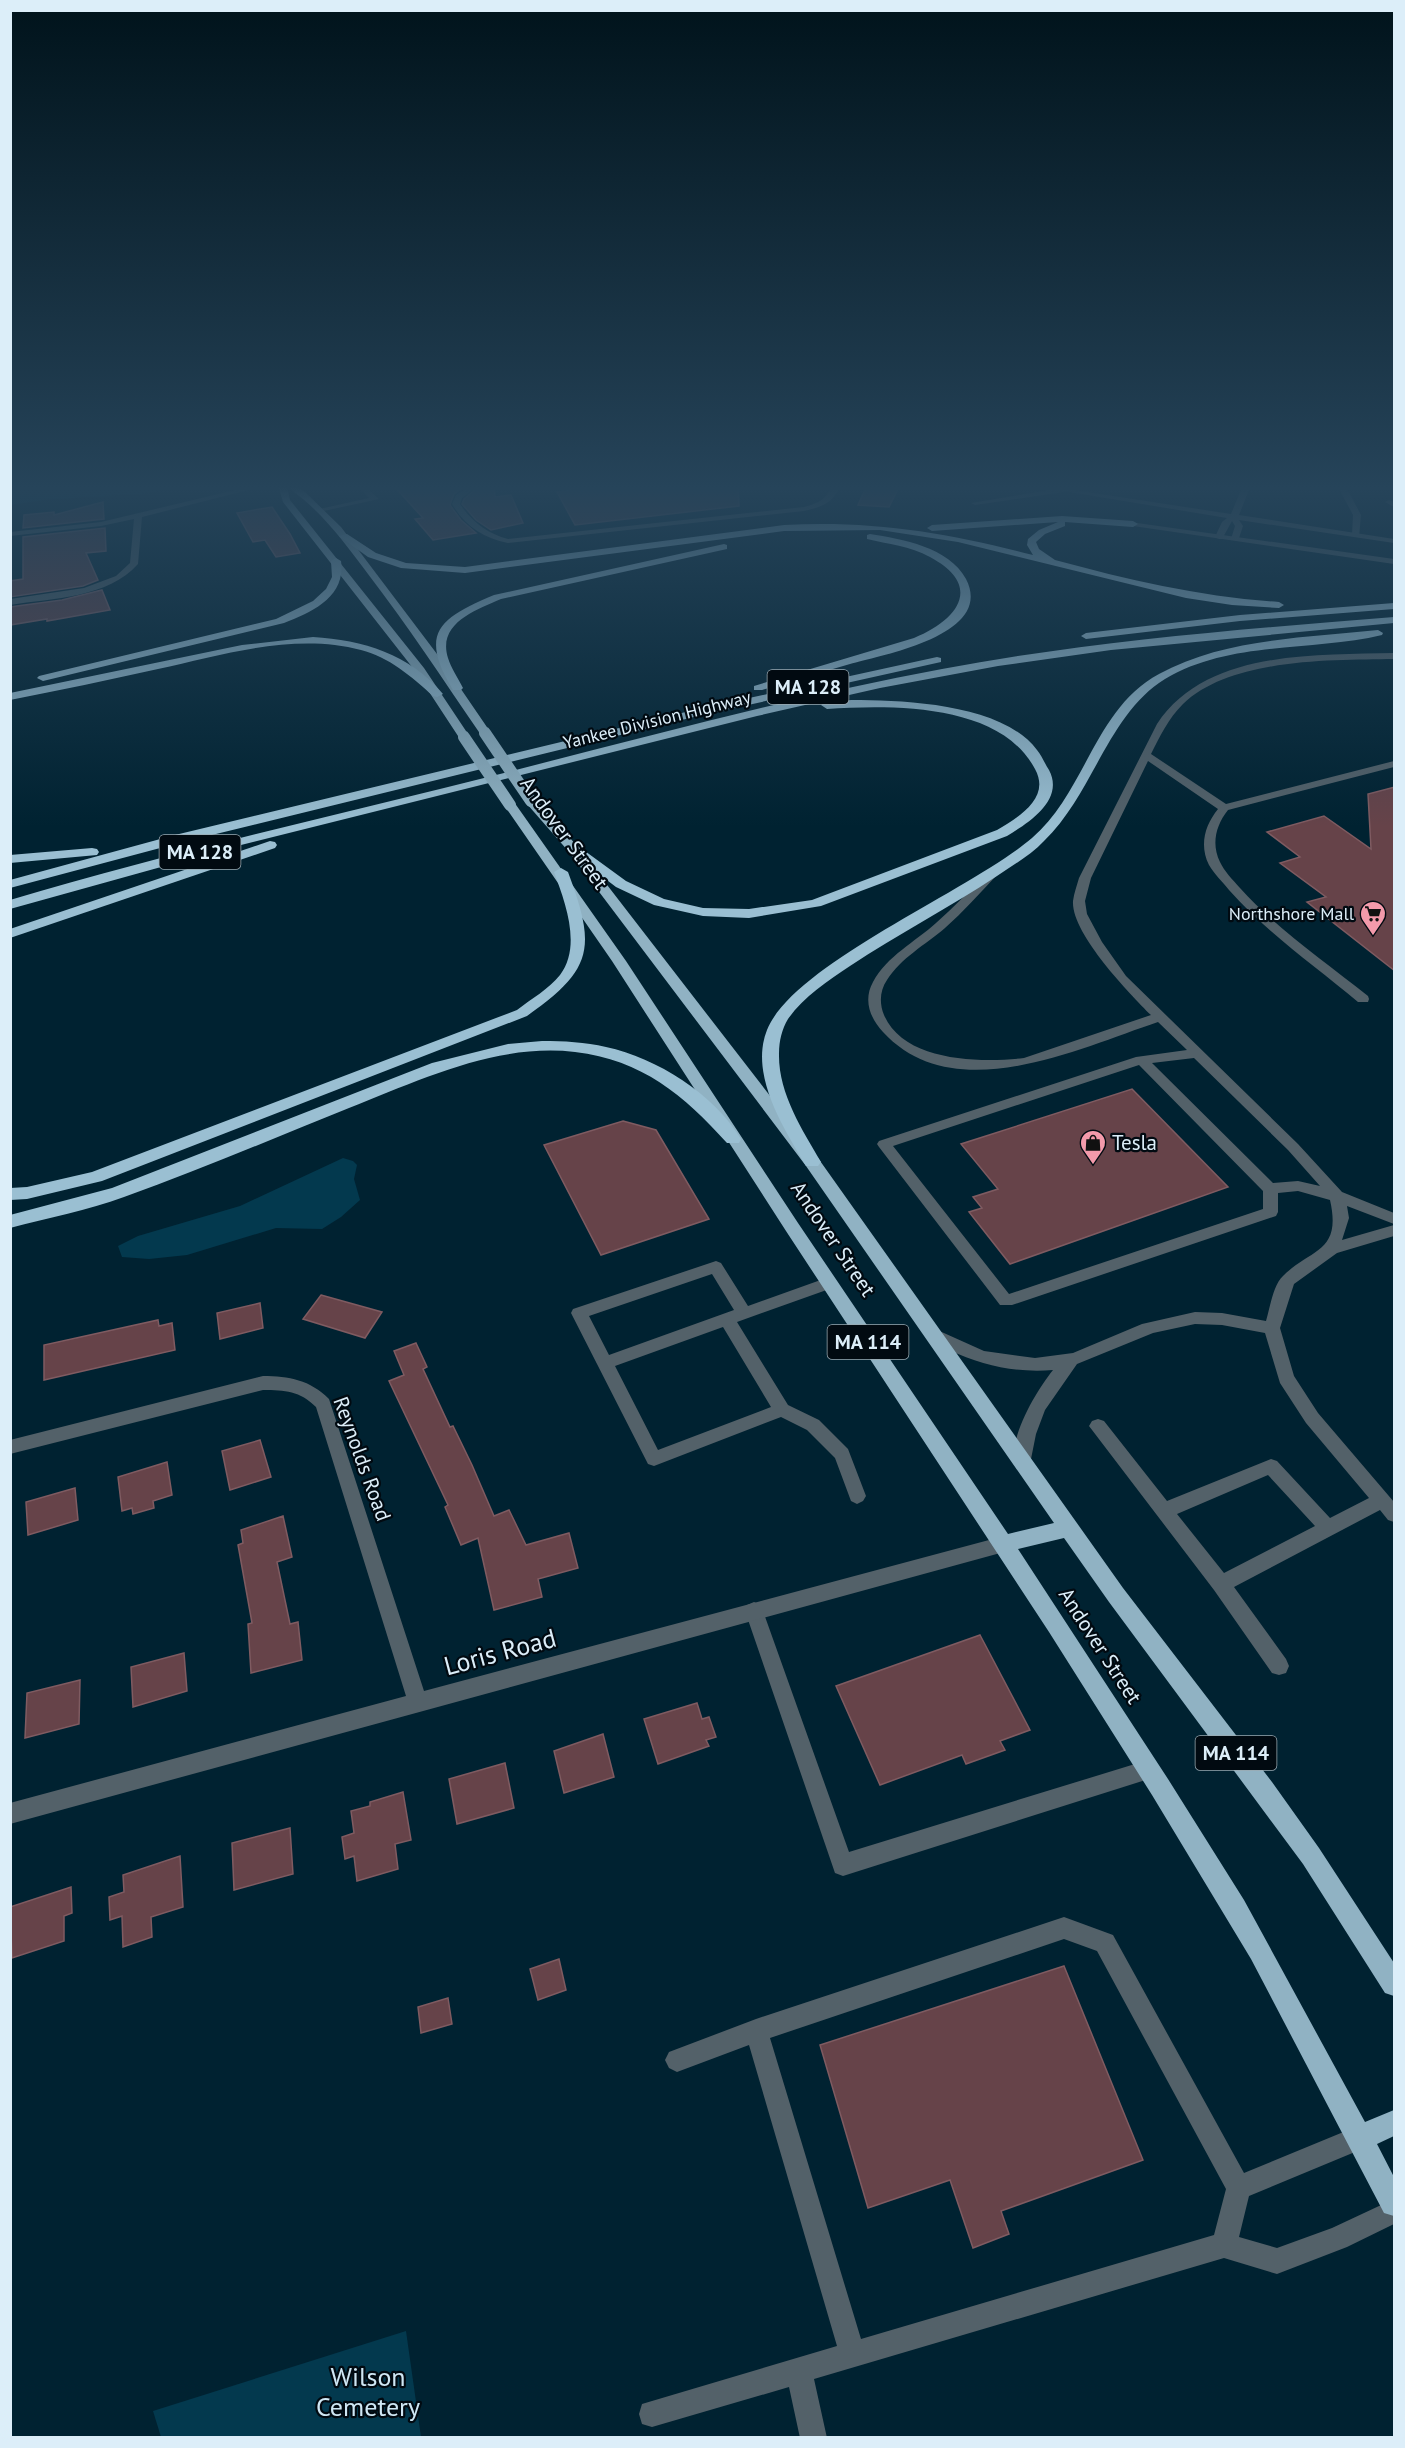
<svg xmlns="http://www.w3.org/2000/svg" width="1405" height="2448" font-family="'PT Sans',sans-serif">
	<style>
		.green { fill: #03394e }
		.building { fill: #664349; stroke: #7f5b61; stroke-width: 1.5 }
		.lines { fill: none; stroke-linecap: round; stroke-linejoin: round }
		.service { fill: #536169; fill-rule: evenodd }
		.minor { fill: #536169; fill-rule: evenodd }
		.tertiary { fill: #536169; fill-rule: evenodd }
		.trunk { fill: #90b2c3; fill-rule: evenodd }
		.motorway { fill: #9abfd2; fill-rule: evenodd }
		.trunk-bridge { stroke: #90b2c3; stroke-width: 12 }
		.labels { text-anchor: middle; stroke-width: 4.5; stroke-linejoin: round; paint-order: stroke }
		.far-street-label { font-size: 18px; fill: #dceef9; stroke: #010a11 }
		.far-poi-label { font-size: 18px; fill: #dceef9; stroke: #010a11; text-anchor: end }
		.shield { fill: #010a11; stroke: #9aaab3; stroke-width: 1.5 }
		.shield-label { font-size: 20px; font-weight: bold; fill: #dceef9 }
		.street-label { font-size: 21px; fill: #dceef9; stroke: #010a11 }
		.poi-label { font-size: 21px; fill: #dceef9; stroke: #010a11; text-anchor: start }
		.near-street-label { font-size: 26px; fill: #dceef9; stroke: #010a11 }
		.near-park-label { font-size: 26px; fill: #cfe7f4; stroke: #010a11 }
	</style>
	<rect width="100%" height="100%" fill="#002231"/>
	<!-- green -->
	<g class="green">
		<polygon points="11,485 159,485 167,488 152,493 43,500 11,505"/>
		<polygon points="343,1158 353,1161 357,1165 354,1179 360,1200 341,1217 322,1229 276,1228 187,1255 149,1259 122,1257 118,1246 138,1236 240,1206"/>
		<polygon points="406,2331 421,2437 161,2437 153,2411"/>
	</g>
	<!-- building -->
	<g class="building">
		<polygon points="393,485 467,485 454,494 450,505 461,520 476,533 433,540 415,519 423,518"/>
		<polygon points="481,485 494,485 495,497 511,495 523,523 491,530 476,520 462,504 464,499"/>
		<polygon points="600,485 738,485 739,506 575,525 557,492 567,491 571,489 570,488"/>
		<polygon points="867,485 900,485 889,507 858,505"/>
		<polygon points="103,502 104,519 23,528 24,515 54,512 54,515"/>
		<polygon points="272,507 290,534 300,553 276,557 265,540 253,542 237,513"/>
		<polygon points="105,528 106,551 86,553 98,580 83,586 10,597 10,581 23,579 23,537"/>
		<polygon points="102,590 110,610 47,621 47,619 10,625 10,607 62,600"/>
		<polygon points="1395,787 1395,971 1307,902 1326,897 1280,863 1300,857 1267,832 1324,816 1371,849 1368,794"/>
		<polygon points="1132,1089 1228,1187 1010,1264 969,1212 982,1208 973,1197 998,1189 961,1144"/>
		<polygon points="623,1121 656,1130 709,1219 601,1255 544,1145"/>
		<polygon points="321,1295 382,1312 365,1338 303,1319"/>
		<polygon points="260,1303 263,1328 220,1339 217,1313"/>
		<polygon points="158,1320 159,1326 172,1323 175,1350 44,1380 44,1345"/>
		<polygon points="416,1343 427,1367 423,1369 450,1427 453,1426 472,1465 494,1516 509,1510 526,1545 569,1533 578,1568 538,1579 542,1597 494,1610 478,1538 461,1545 445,1507 448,1505 389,1381 404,1375 394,1351"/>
		<polygon points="260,1440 271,1477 230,1490 222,1451"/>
		<polygon points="167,1462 172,1495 153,1501 154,1508 133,1514 132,1508 122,1511 118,1477"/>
		<polygon points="75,1488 78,1520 28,1535 26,1502"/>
		<polygon points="283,1516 292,1557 277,1562 290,1624 298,1622 302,1660 251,1673 248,1624 252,1623 238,1545 243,1543 241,1530"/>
		<polygon points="980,1635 1030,1730 1000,1741 1005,1750 966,1764 962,1755 880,1785 836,1686"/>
		<polygon points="184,1653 187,1691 133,1707 131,1667"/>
		<polygon points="80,1680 79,1724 25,1738 27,1693"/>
		<polygon points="697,1703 702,1719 709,1717 716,1737 706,1740 709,1746 658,1764 644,1719"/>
		<polygon points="603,1734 614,1777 564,1793 554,1751"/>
		<polygon points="505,1763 514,1808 457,1824 449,1779"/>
		<polygon points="403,1792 411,1840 395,1844 398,1869 357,1881 354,1856 345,1859 342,1837 354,1833 351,1811 370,1806 370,1802"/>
		<polygon points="290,1828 293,1874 234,1890 232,1843"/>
		<polygon points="180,1856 183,1907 151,1917 152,1937 123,1947 122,1916 110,1920 109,1897 124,1892 123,1875"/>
		<polygon points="71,1887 72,1913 64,1916 64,1941 12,1958 10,1907"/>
		<polygon points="559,1959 566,1990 538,2000 530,1969"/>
		<polygon points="1064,1966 1143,2160 1001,2211 1009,2234 973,2248 950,2180 868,2208 820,2045"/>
		<polygon points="448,1998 452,2024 421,2033 418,2007"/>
	</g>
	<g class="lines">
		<!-- service -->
		<g class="service">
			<polygon points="356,485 364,485 379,499 319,512 315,510 369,498"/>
			<polygon points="1337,485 1345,485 1361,515 1359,537 1352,535 1353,515"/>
			<polygon points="1061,488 1064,488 1064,492 975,505 971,503"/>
			<polygon points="1389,500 1394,502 1394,507 1385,502"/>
			<path d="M1394 653V659C1331 660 1231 658 1183 704 1168 719 1160 736 1151 754L1226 804 1394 761V767L1228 810C1216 825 1211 844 1220 862 1224 871 1233 880 1240 888 1277 929 1324 961 1368 996L1369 999 1368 1002H1358C1315 966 1267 933 1229 890 1223 882 1214 874 1209 865 1199 845 1205 825 1218 809L1148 761 1091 878 1085 901 1087 914 1102 942 1126 976 1298 1144 1342 1192 1394 1213V1224L1347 1206 1349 1218 1342 1240 1394 1225V1236L1337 1253 1294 1284 1280 1328 1294 1376 1318 1413 1394 1502V1522L1388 1520 1380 1510 1234 1587 1286 1659 1289 1666 1286 1673 1279 1675 1272 1673 1214 1590 1089 1426 1092 1421 1098 1419 1104 1421 1167 1501 1271 1459 1277 1461 1330 1518 1369 1498 1306 1423 1280 1383 1265 1333 1222 1325 1195 1324 1153 1333 1077 1364 1045 1410 1036 1434 1029 1469 1023 1471 1017 1469C1004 1443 1037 1390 1053 1370 1017 1373 983 1366 949 1350 942 1347 931 1343 927 1335L929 1331 935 1329 984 1351 1035 1358 1073 1353 1142 1324 1195 1312 1222 1313 1266 1321C1270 1308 1273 1285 1283 1276 1311 1248 1342 1253 1330 1200L1298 1191 1278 1193V1212L1276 1216 1012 1305H1000L879 1147 877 1144 879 1141 1136 1057 1187 1050 1158 1022C1077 1049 954 1109 883 1032 870 1018 863 1000 873 982 887 956 915 942 936 923 954 907 971 889 988 872H996V876C979 894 963 912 945 928 925 945 901 958 887 980 880 990 879 1003 884 1015 904 1062 981 1063 1024 1058L1151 1015C1129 993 1071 933 1073 901 1074 893 1077 885 1079 878L1157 724C1206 650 1315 655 1394 653ZM1194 1058 1288 1150 1320 1186 1298 1181 1273 1183 1152 1063ZM1139 1065 1263 1191V1209L1009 1294 893 1146ZM1268 1475 1315 1526 1224 1573 1177 1514Z"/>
			<path d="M716 1261 721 1263 748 1306 829 1277 835 1279 837 1283 835 1287 737 1322 788 1405 819 1420 848 1449 866 1496 863 1501 857 1504 851 1501 835 1458 807 1430 781 1417 654 1466 648 1464 571 1313 573 1309ZM712 1274 734 1310 609 1355 589 1316ZM723 1327 771 1407 658 1450 615 1366Z"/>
			<polygon points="754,1602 761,1605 763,1611 849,1852 1148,1760 1155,1763 1158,1770 1155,1777 843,1876 835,1873 745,1611 747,1605"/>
			<path d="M1064 1917 1113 1935 1244 2173 1358 2126 1367 2129 1370 2138 1367 2147 1249 2196 1239 2237 1277 2248 1332 2228 1394 2199V2224L1347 2247 1277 2274 1224 2258 814 2379 827 2438H800L789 2387 652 2427 642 2424 639 2414 642 2404 652 2401 837 2346 749 2045 677 2072 669 2068 665 2060 669 2052 756 2019ZM1064 1939 1097 1951 1226 2189 1214 2235 861 2339 770 2038Z"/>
		</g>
		<!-- minor -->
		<g class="minor">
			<path d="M256 485H268L142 517 138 564C108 598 53 598 10 605V599L84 588 116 576 130 563 134 519 101 526 10 536V532L101 522Z"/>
			<path d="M471 485H479L462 498 460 504C471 521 488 534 508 539L804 507C819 503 827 499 832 485H840C834 503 822 507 804 511L508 543C483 538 465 526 452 504L456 495Z"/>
			<polygon points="1243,485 1251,485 1239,515 1394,539 1394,543 1239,520 1243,526 1238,541 1231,539 1235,526 1232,521 1222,539 1219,539 1215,537 1222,522 1227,518 1057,490 1061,488 1231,514"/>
			<path d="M263 1376C289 1376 310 1380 329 1399L424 1691 1004 1536 1010 1538 1013 1544 1010 1550 1004 1552 10 1824V1803L406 1696 316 1407C300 1391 285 1390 263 1390L10 1454V1440Z"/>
		</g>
		<!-- tertiary -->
		<polygon class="tertiary" points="1130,522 1394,559 1394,564 1133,526 1129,524"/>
		<!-- trunk -->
		<g class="trunk">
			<path d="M278 485H294L305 492 341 527 437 654 491 733 489 735H481C444 681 408 626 368 574 344 542 321 510 287 487L290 500 424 668 470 737 464 740 460 739 416 672 283 502Z"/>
			<polygon points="531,797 535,798 577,846 818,1158 1123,1588 1272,1782 1319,1848 1394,1963 1394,1996 1385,1993 1303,1864 1109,1602 1064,1538 1018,1549 1168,1779 1244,1900 1365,2122 1394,2110 1394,2136 1377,2144 1394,2177 1394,2216 1384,2213 1251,1959 1152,1795 1049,1632 786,1231 612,961 504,805 506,802 514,802 626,961 798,1223 1008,1534 1054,1523 806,1166 569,852 527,804 527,798"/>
		</g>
		<!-- motorway -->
		<g class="motorway">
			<path d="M1062 516 1133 521 1138 524 1133 527 1065 522V526L1045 534 1036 542 1039 549 1055 560C1129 580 1202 597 1279 602L1284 605 1279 608 1232 605 1186 598 958 542 880 530 784 531 465 573 401 568 368 557 339 536 347 534 376 553 406 563 465 567 784 525C872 520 949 533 1033 555L1027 545 1028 539 1039 530 1058 522 932 531 927 528 932 525Z"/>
			<path d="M870 534C902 539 949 547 966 579 995 635 882 655 850 664 820 673 791 681 762 690H754V686L914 638C958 620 984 586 930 557 910 546 888 544 867 539V535Z"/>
			<path d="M724 544 727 545V549L501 599C476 610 437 623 448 658 451 668 458 678 463 688L461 690H453C418 632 440 618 494 595Z"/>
			<path d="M336 558 341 561C346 597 312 612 284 623L43 681 37 678 39 676 276 619 313 601 326 589 332 577 331 561Z"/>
			<polygon points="1394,603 1394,609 1240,621 1086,639 1081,636 1086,633 1240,615"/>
			<path d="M1394 617V623L1111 650 998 666 880 688 757 716 233 847 10 909V900C154 857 299 824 444 788 610 747 774 700 942 669 1091 641 1243 629 1394 617Z"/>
			<path d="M1378 630 1383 633 1382 635C1311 652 1230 640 1165 679 1108 714 1093 794 1044 841 1031 855 1013 865 997 876 949 908 898 934 850 966 828 981 803 997 788 1019 782 1029 779 1041 779 1053 778 1093 802 1129 821 1162L818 1166H806C784 1129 749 1075 767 1030 794 963 970 891 1032 838 1085 793 1095 708 1159 674 1224 638 1306 638 1378 630Z"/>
			<path d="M313 637C363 640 410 654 443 694L437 697 433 696C412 677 389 657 361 650 295 632 222 655 158 669 109 680 60 690 10 700V693L242 645Z"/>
			<polygon points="937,657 941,658 941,662 694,717 179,843 10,888 10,880 175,835 694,710"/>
			<path d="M852 700C905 700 1003 704 1037 750 1042 756 1045 764 1049 770 1065 800 1028 823 1007 836L821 906 749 918 703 916 654 905 616 887 566 849 573 845 578 846 626 881 664 899 703 908 749 909 812 900 997 830C1019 817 1051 798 1035 769 1000 703 892 705 827 709L821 705 827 701Z"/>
			<polygon points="270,841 275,842 277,845 275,848 10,938 10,929"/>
			<polygon points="92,848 97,849 99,852 97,855 10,863 10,855"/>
			<path d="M561 868 568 872C596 947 594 969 527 1016L102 1181 27 1199 10 1200V1188L27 1187 92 1172 517 1010C531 999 549 989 560 975 582 946 565 902 554 872Z"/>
			<path d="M542 1041C564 1041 585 1042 606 1047 657 1058 714 1094 741 1139L739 1143H727C684 1095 642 1060 575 1052 496 1043 420 1080 349 1108 274 1138 200 1170 124 1197 88 1210 48 1218 10 1228V1215L112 1188 432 1063 508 1044Z"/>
		</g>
		<!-- trunk-bridge -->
		<g class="trunk-bridge">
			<polyline points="485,733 531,801"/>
			<polyline points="464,737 510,805"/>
		</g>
	</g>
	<!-- sky -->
	<linearGradient id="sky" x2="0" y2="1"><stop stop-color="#00131b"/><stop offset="0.59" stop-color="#26445a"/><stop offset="1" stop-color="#26445a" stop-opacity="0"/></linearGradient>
	<rect width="1405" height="827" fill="url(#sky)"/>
	<!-- icons -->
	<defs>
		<symbol id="supermarket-pin" viewBox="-11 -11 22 30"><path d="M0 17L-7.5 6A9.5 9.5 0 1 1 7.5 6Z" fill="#f39aab" stroke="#010a11"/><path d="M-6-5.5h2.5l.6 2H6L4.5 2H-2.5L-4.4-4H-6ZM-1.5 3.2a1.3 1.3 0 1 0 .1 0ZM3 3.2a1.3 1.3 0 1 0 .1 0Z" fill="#111"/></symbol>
		<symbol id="shop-pin" viewBox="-11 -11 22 30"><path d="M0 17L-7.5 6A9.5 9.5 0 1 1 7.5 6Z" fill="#f39aab" stroke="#010a11"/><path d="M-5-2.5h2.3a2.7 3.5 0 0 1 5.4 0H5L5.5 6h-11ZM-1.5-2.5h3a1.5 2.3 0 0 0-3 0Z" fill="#111"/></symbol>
	</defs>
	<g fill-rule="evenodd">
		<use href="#supermarket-pin" x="1358" y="899" width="30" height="40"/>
		<use href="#shop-pin" x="1078" y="1128" width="30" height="40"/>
	</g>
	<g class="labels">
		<!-- far-street labels -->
		<g class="far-street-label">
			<text transform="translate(657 720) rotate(-14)" y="6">Yankee Division Highway</text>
		</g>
		<!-- far-poi labels -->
		<g class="far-poi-label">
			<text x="1354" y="920">Northshore Mall</text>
		</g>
		<!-- shield labels -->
		<g class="shield">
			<rect x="767.5" y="670" width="81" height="34" rx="4.5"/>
			<rect x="159.5" y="835" width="81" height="34" rx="4.5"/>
			<rect x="827.5" y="1325" width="81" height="34" rx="4.5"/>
			<rect x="1195.5" y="1736" width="81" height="34" rx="4.5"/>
		</g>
		<g class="shield-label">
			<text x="808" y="694">MA 128</text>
			<text x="200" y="859">MA 128</text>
			<text x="868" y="1349">MA 114</text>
			<text x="1236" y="1760">MA 114</text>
		</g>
		<!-- street labels -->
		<g class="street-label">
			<text transform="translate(564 833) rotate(54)" y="7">Andover Street</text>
			<text transform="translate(833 1239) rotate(56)" y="7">Andover Street</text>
			<text transform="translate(362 1459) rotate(70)" y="7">Reynolds Road</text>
			<text transform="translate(1100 1646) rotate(57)" y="7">Andover Street</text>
		</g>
		<!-- poi labels -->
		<g class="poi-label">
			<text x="1112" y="1150">Tesla</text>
		</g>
		<!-- near-street labels -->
		<g class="near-street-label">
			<text transform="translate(500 1652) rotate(-15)" y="9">Loris Road</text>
		</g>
		<!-- near-park labels -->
		<g class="near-park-label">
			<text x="368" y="2386">Wilson<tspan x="368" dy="30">Cemetery</tspan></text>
		</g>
	</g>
	<!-- border -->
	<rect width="1405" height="2448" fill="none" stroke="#dceef9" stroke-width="24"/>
</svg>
